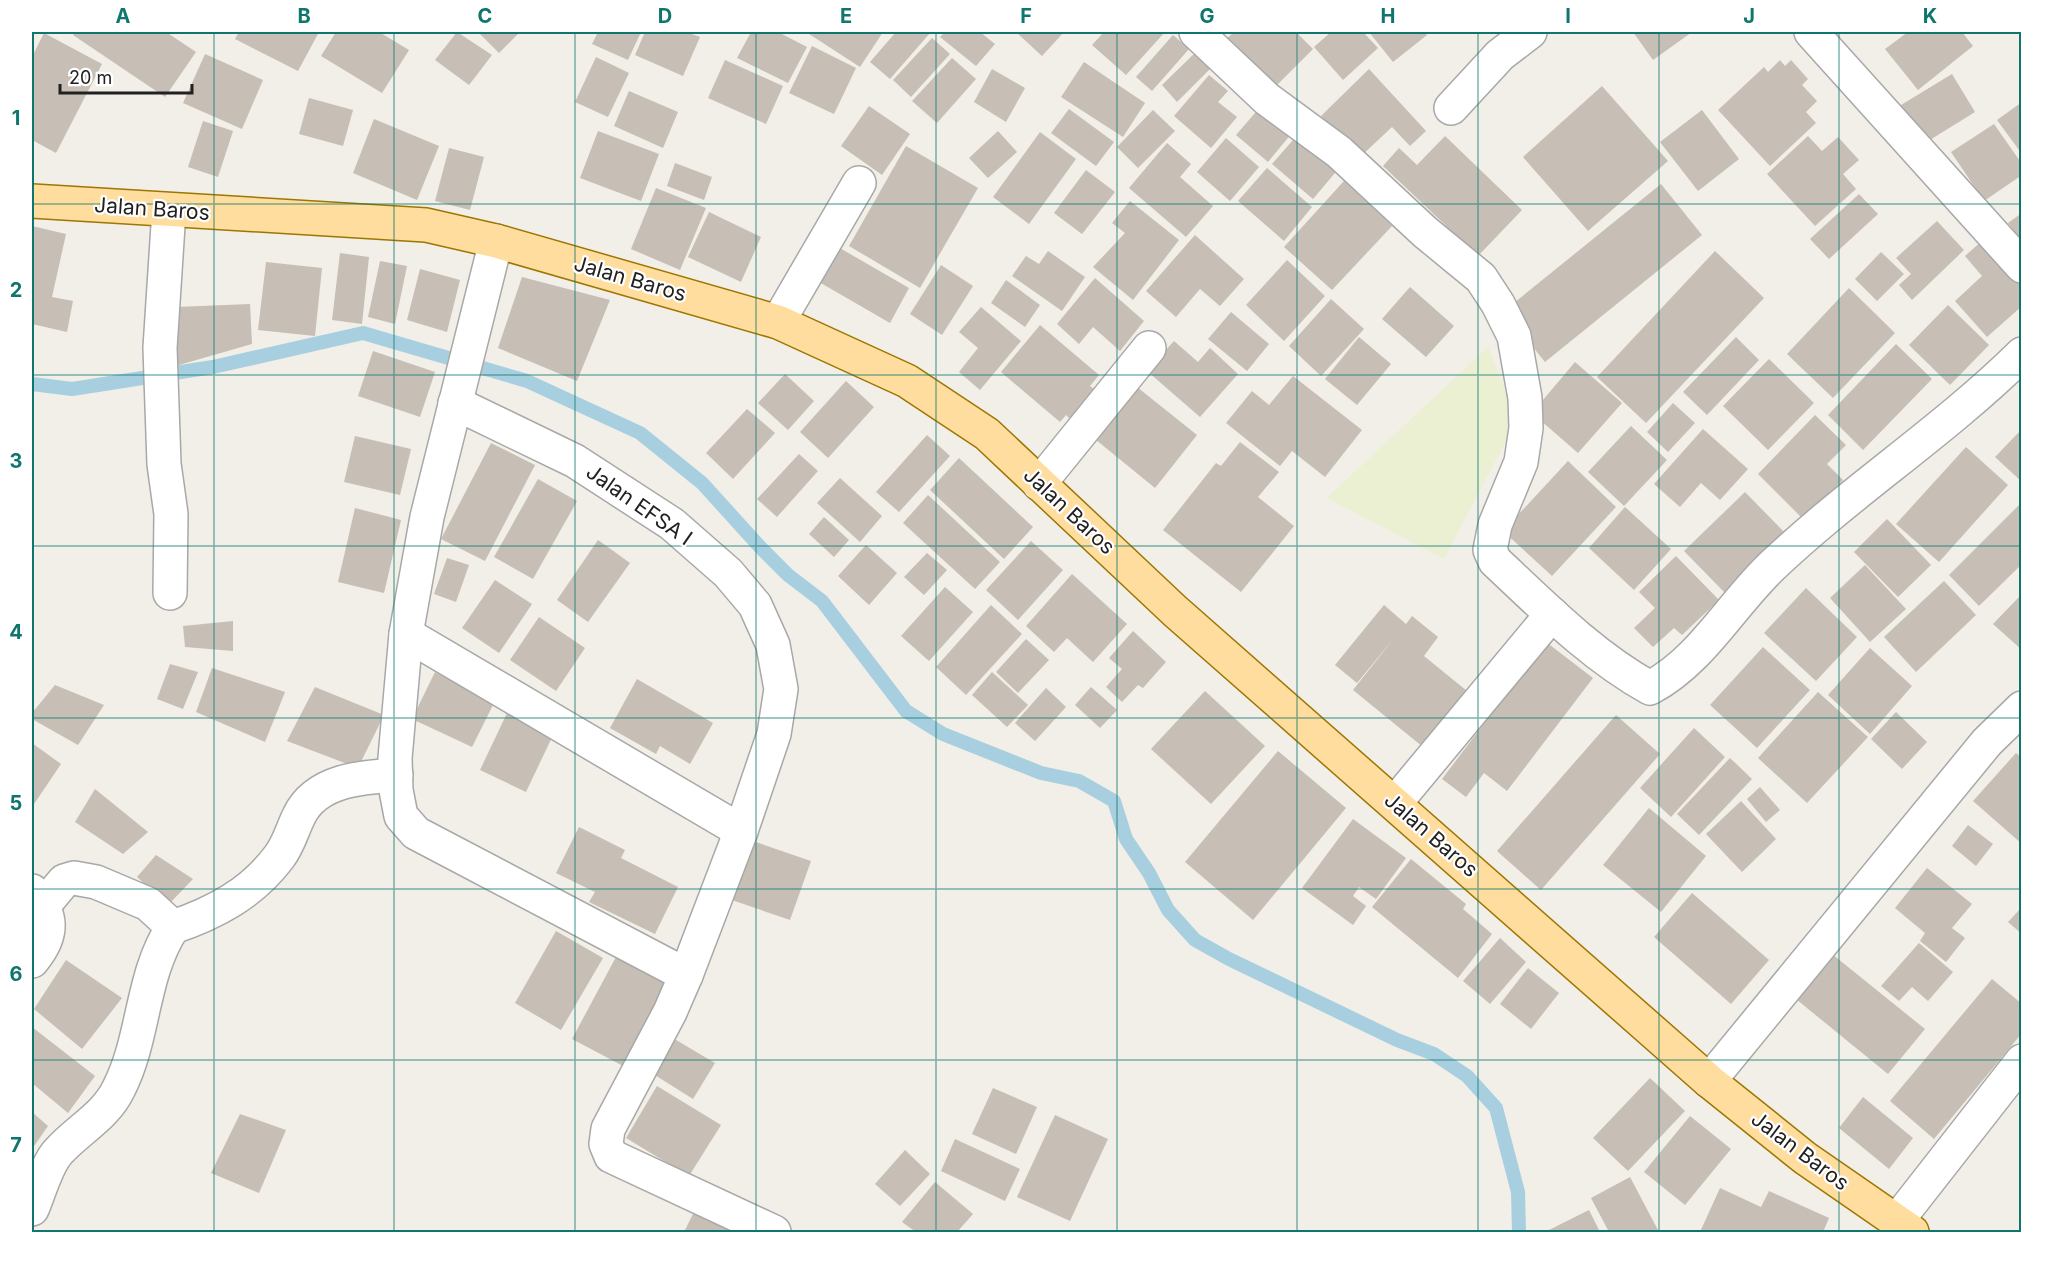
<svg xmlns="http://www.w3.org/2000/svg" width="2053" height="1264" font-family="Inter,sans-serif">
	<style>
		.farmland { fill: #ecf0d3 }
		.lines { fill: none; stroke-linecap: round; stroke-linejoin: round }
		.stream { stroke: #a7cfe0; stroke-width: 14 }
		.building { fill: #c7beb6 }
		.minor-casing { stroke: #a8a8a8; stroke-width: 36 }
		.major-casing { stroke: #9e7600; stroke-width: 36 }
		.minor { stroke: #fff; stroke-width: 33 }
		.major { stroke: #ffdd9f; stroke-width: 33 }
		.grid { fill: none; stroke: #0f766e; stroke-width: 1.5; stroke-opacity: 0.55 }
		.labels { text-anchor: middle; stroke-width: 4.5; stroke-linejoin: round; paint-order: stroke }
		.street-label { font-size: 21px; fill: #212121; stroke: #fff }
		.neatline { fill: none; stroke: #0f766e; stroke-width: 2 }
		.grid-label { font-size: 20px; text-anchor: middle; font-weight: bold; fill: #0f766e }
	</style>
	<rect width="100%" height="100%" fill="#f1efe7"/>
	<!-- farmland -->
	<polygon class="farmland" points="1488,347 1517,420 1444,559 1327,498"/>
	<g class="lines">
		<!-- stream -->
		<polyline class="stream" points="32,384 72,389 213,367 363,333 527,381 640,433 702,483 760,547 788,575 822,601 906,711 943,734 1041,773 1079,781 1114,801 1126,839 1149,873 1168,910 1195,940 1229,959 1397,1040 1434,1054 1467,1076 1496,1108 1518,1192 1519,1232"/>
	</g>
	<!-- building -->
	<g class="building">
		<polygon points="75,32 166,32 196,52 165,97 73,35"/>
		<polygon points="239,32 319,32 298,71 235,39"/>
		<polygon points="336,32 379,32 409,50 382,93 321,56"/>
		<polygon points="457,32 492,55 469,85 435,60"/>
		<polygon points="478,32 520,32 499,53"/>
		<polygon points="598,32 641,32 628,60 592,44"/>
		<polygon points="645,32 686,32 700,37 683,76 635,55"/>
		<polygon points="751,32 778,32 807,47 788,83 737,58"/>
		<polygon points="806,32 883,32 860,67"/>
		<polygon points="896,32 930,33 890,79 870,62"/>
		<polygon points="945,32 980,32 995,44 976,66 940,37"/>
		<polygon points="1016,32 1064,32 1042,56"/>
		<polygon points="1104,32 1165,32 1126,75 1092,45"/>
		<polygon points="1234,32 1296,32 1313,49 1271,91 1223,42"/>
		<polygon points="1331,32 1363,32 1378,48 1343,80 1314,47"/>
		<polygon points="1369,32 1424,32 1427,35 1393,62"/>
		<polygon points="1633,32 1692,32 1653,60"/>
		<polygon points="1908,32 1962,32 1973,46 1918,90 1885,49"/>
		<polygon points="44,33 102,64 56,153 32,140 32,57"/>
		<polygon points="1173,35 1189,49 1152,91 1136,77"/>
		<polygon points="932,38 950,54 911,97 893,80"/>
		<polygon points="812,46 856,68 834,114 789,93"/>
		<polygon points="1200,48 1215,64 1177,102 1162,85"/>
		<polygon points="205,54 263,80 242,129 183,103"/>
		<polygon points="596,57 629,73 608,117 575,102"/>
		<polygon points="952,58 976,79 937,123 912,101"/>
		<polygon points="725,60 783,86 766,124 708,98"/>
		<polygon points="1780,60 1785,66 1791,60 1808,79 1802,85 1817,101 1806,112 1816,123 1770,166 1718,110 1764,67 1768,72"/>
		<polygon points="1084,62 1145,103 1123,137 1061,97"/>
		<polygon points="992,69 1025,88 1006,122 974,102"/>
		<polygon points="1369,69 1426,131 1410,146 1392,127 1360,157 1321,116"/>
		<polygon points="1952,74 1975,112 1925,143 1901,105"/>
		<polygon points="1209,75 1228,91 1218,102 1237,117 1211,148 1174,116"/>
		<polygon points="1602,86 1668,161 1588,231 1523,157"/>
		<polygon points="629,91 678,112 663,148 614,126"/>
		<polygon points="309,98 353,110 343,146 299,134"/>
		<polygon points="2022,102 2022,154 1997,120"/>
		<polygon points="869,106 910,134 882,175 841,146"/>
		<polygon points="1261,106 1292,133 1268,162 1236,135"/>
		<polygon points="1069,109 1114,142 1096,166 1051,133"/>
		<polygon points="1153,110 1175,131 1138,168 1117,147"/>
		<polygon points="1702,110 1739,159 1698,191 1660,142"/>
		<polygon points="374,119 439,146 417,200 353,173"/>
		<polygon points="203,121 233,131 218,177 188,167"/>
		<polygon points="1994,124 2022,164 2022,175 1984,201 1951,152"/>
		<polygon points="598,131 659,154 641,201 580,178"/>
		<polygon points="998,131 1017,152 988,178 969,158"/>
		<polygon points="1040,132 1076,159 1029,224 993,197"/>
		<polygon points="1300,132 1340,167 1313,199 1272,164"/>
		<polygon points="1445,136 1522,210 1478,256 1383,166 1399,148 1417,165"/>
		<polygon points="1808,136 1822,151 1838,137 1859,160 1843,174 1856,189 1815,226 1767,174"/>
		<polygon points="1226,138 1259,167 1230,201 1197,172"/>
		<polygon points="1167,143 1191,164 1180,177 1213,206 1186,237 1129,188"/>
		<polygon points="906,146 978,188 920,288 849,246"/>
		<polygon points="449,148 484,157 470,210 435,201"/>
		<polygon points="675,163 712,177 704,200 667,186"/>
		<polygon points="1267,168 1312,207 1284,241 1238,201"/>
		<polygon points="1086,170 1115,192 1082,234 1054,213"/>
		<polygon points="1344,181 1392,226 1332,290 1284,247"/>
		<polygon points="1661,184 1702,235 1545,362 1504,311"/>
		<polygon points="656,188 706,208 680,270 631,249"/>
		<polygon points="1859,194 1878,214 1829,259 1810,239"/>
		<polygon points="1130,201 1179,240 1133,300 1093,267 1125,233 1112,223"/>
		<polygon points="709,212 761,237 741,282 688,257"/>
		<polygon points="2022,213 2022,241 2008,223"/>
		<polygon points="1937,221 1964,250 1912,300 1899,285 1911,274 1896,258"/>
		<polygon points="32,226 66,234 52,297 73,301 67,332 32,324"/>
		<polygon points="1195,235 1244,279 1220,306 1200,289 1176,317 1146,291"/>
		<polygon points="1983,240 2022,283 2022,306 1987,337 1955,301 1982,276 1965,256"/>
		<polygon points="838,247 909,288 890,323 819,282"/>
		<polygon points="1048,251 1085,277 1062,311 1012,276 1026,256 1039,264"/>
		<polygon points="1715,251 1764,298 1646,423 1597,377"/>
		<polygon points="1881,252 1904,274 1877,301 1855,279"/>
		<polygon points="340,253 369,257 362,324 332,320"/>
		<polygon points="1287,260 1325,296 1284,341 1246,305"/>
		<polygon points="380,261 407,266 395,324 368,317"/>
		<polygon points="266,262 322,268 315,336 258,330"/>
		<polygon points="941,265 973,286 942,335 910,314"/>
		<polygon points="420,269 460,280 447,332 407,320"/>
		<polygon points="522,277 610,300 577,381 498,348"/>
		<polygon points="1095,278 1144,321 1120,351 1093,327 1079,344 1057,324"/>
		<polygon points="1006,280 1040,305 1025,327 991,303"/>
		<polygon points="1410,287 1454,326 1426,357 1382,319"/>
		<polygon points="1849,288 1895,333 1833,398 1787,354"/>
		<polygon points="1331,299 1364,329 1321,376 1289,346"/>
		<polygon points="250,304 252,344 172,367 176,307"/>
		<polygon points="1948,305 1989,345 1950,385 1909,345"/>
		<polygon points="981,307 1021,341 980,390 959,372 978,348 959,332"/>
		<polygon points="1231,312 1269,344 1247,371 1208,339"/>
		<polygon points="1040,325 1099,375 1090,386 1099,393 1074,423 1066,415 1060,422 1001,372"/>
		<polygon points="1359,337 1391,364 1357,405 1325,379"/>
		<polygon points="1736,337 1759,360 1707,415 1683,392"/>
		<polygon points="1174,341 1198,362 1210,348 1238,374 1200,417 1147,371"/>
		<polygon points="1896,344 1932,379 1863,450 1828,415"/>
		<polygon points="373,351 435,372 420,417 358,396"/>
		<polygon points="1769,359 1814,403 1768,450 1723,406"/>
		<polygon points="1575,362 1622,403 1578,453 1532,413"/>
		<polygon points="785,374 814,401 788,430 758,403"/>
		<polygon points="1293,376 1362,430 1325,477 1292,451 1280,466 1226,423 1252,391 1269,405"/>
		<polygon points="846,381 874,407 828,458 800,432"/>
		<polygon points="1132,383 1197,435 1155,488 1090,435"/>
		<polygon points="1673,403 1695,423 1668,452 1647,432"/>
		<polygon points="747,409 775,433 733,479 706,453"/>
		<polygon points="1815,415 1846,445 1827,464 1843,480 1804,520 1758,474"/>
		<polygon points="1631,426 1667,460 1624,506 1588,472"/>
		<polygon points="1703,429 1748,469 1720,500 1701,483 1680,507 1654,484"/>
		<polygon points="2022,429 2022,482 1995,457"/>
		<polygon points="927,435 950,456 899,512 876,492"/>
		<polygon points="355,436 411,449 400,495 344,482"/>
		<polygon points="1240,442 1279,472 1258,497 1294,526 1241,592 1163,530 1216,463 1221,466"/>
		<polygon points="491,443 535,465 485,561 441,539"/>
		<polygon points="1966,447 2008,485 1939,562 1896,524"/>
		<polygon points="799,454 818,471 777,517 757,499"/>
		<polygon points="959,458 1033,527 1004,559 930,490"/>
		<polygon points="1568,461 1616,507 1552,576 1503,531"/>
		<polygon points="840,478 882,516 860,542 817,503"/>
		<polygon points="538,479 577,501 533,579 494,557"/>
		<polygon points="1745,492 1786,534 1726,594 1684,551"/>
		<polygon points="928,495 1000,562 975,589 903,523"/>
		<polygon points="2019,505 2022,564 1979,606 1949,575"/>
		<polygon points="1625,507 1671,549 1634,590 1589,548"/>
		<polygon points="355,508 401,520 384,593 338,582"/>
		<polygon points="824,517 849,540 834,557 809,534"/>
		<polygon points="1887,519 1931,565 1898,597 1854,552"/>
		<polygon points="598,540 630,563 588,622 557,600"/>
		<polygon points="1031,541 1063,570 1018,620 986,590"/>
		<polygon points="866,545 897,573 869,605 838,576"/>
		<polygon points="927,553 947,570 924,595 904,577"/>
		<polygon points="1676,556 1719,600 1682,635 1674,628 1653,647 1634,628 1655,608 1639,592"/>
		<polygon points="447,558 469,565 456,602 434,594"/>
		<polygon points="1865,565 1906,609 1870,642 1830,598"/>
		<polygon points="1072,574 1127,624 1093,662 1067,638 1054,652 1026,626"/>
		<polygon points="495,580 532,604 499,653 462,628"/>
		<polygon points="1944,581 1976,615 1916,672 1884,637"/>
		<polygon points="945,587 973,612 929,661 901,636"/>
		<polygon points="1806,588 1857,637 1816,681 1764,633"/>
		<polygon points="2020,596 2022,597 2022,650 1993,624"/>
		<polygon points="991,605 1022,634 966,695 936,667"/>
		<polygon points="1384,605 1406,624 1412,616 1438,637 1424,656 1467,691 1423,747 1353,690 1395,637 1357,683 1335,665"/>
		<polygon points="539,617 585,648 556,691 510,660"/>
		<polygon points="233,621 233,651 185,647 183,626"/>
		<polygon points="1133,631 1166,662 1143,688 1138,685 1122,702 1106,687 1122,669 1109,658"/>
		<polygon points="1026,639 1049,660 1018,693 996,672"/>
		<polygon points="1546,642 1593,678 1507,791 1484,773 1466,797 1442,779"/>
		<polygon points="1763,647 1810,690 1757,748 1710,705"/>
		<polygon points="1870,648 1912,686 1870,734 1828,695"/>
		<polygon points="170,664 198,672 183,709 157,699"/>
		<polygon points="212,668 285,692 265,742 196,712"/>
		<polygon points="435,672 495,701 472,747 412,719"/>
		<polygon points="992,672 1028,705 1007,727 972,695"/>
		<polygon points="637,679 713,723 690,764 660,746 656,754 610,728"/>
		<polygon points="55,685 104,705 78,745 32,719 32,713"/>
		<polygon points="315,687 384,715 358,768 287,741"/>
		<polygon points="1091,687 1117,710 1100,728 1075,705"/>
		<polygon points="1046,688 1066,707 1035,741 1015,723"/>
		<polygon points="1205,691 1265,746 1211,804 1151,749"/>
		<polygon points="1818,692 1868,737 1807,803 1758,758"/>
		<polygon points="508,711 554,733 526,792 480,770"/>
		<polygon points="1896,712 1927,742 1902,769 1871,739"/>
		<polygon points="1616,715 1660,754 1541,890 1497,851"/>
		<polygon points="1694,728 1725,757 1671,817 1640,788"/>
		<polygon points="32,743 61,764 32,807"/>
		<polygon points="1278,751 1346,808 1253,920 1185,862"/>
		<polygon points="2016,753 2022,758 2022,844 1973,801"/>
		<polygon points="1730,758 1752,779 1699,835 1677,814"/>
		<polygon points="1760,787 1780,810 1766,822 1747,799"/>
		<polygon points="95,789 148,832 123,854 75,822"/>
		<polygon points="1741,801 1776,839 1742,872 1706,834"/>
		<polygon points="1649,808 1706,856 1661,912 1603,865"/>
		<polygon points="1353,819 1406,858 1376,899 1359,887 1353,896 1366,906 1353,925 1302,888"/>
		<polygon points="1968,825 1993,844 1976,866 1952,846"/>
		<polygon points="579,827 625,850 621,858 678,887 655,934 589,902 595,892 556,873"/>
		<polygon points="744,838 811,861 790,920 723,897"/>
		<polygon points="156,855 193,879 168,905 137,877"/>
		<polygon points="1411,859 1466,904 1463,909 1492,934 1458,978 1372,907"/>
		<polygon points="1927,868 1972,904 1952,928 1965,938 1946,962 1920,941 1925,933 1895,908"/>
		<polygon points="1692,893 1769,960 1731,1004 1654,937"/>
		<polygon points="2022,907 2022,934 2008,922"/>
		<polygon points="556,931 603,958 561,1030 515,1003"/>
		<polygon points="1500,938 1526,962 1490,1004 1463,981"/>
		<polygon points="1919,943 1953,972 1928,1001 1912,987 1899,1001 1881,986"/>
		<polygon points="1827,950 1925,1029 1888,1074 1791,995"/>
		<polygon points="616,957 669,986 625,1067 572,1039"/>
		<polygon points="66,960 122,998 82,1049 34,1009"/>
		<polygon points="1528,968 1559,993 1531,1029 1500,1004"/>
		<polygon points="1992,979 2022,1004 2022,1033 1934,1139 1890,1101"/>
		<polygon points="32,1027 95,1076 68,1113 32,1083"/>
		<polygon points="671,1037 715,1063 693,1099 650,1072"/>
		<polygon points="1650,1078 1685,1111 1628,1171 1593,1138"/>
		<polygon points="657,1086 721,1125 689,1176 626,1138"/>
		<polygon points="993,1088 1037,1107 1016,1154 972,1134"/>
		<polygon points="1863,1097 1913,1138 1889,1169 1839,1128"/>
		<polygon points="32,1112 48,1126 32,1149"/>
		<polygon points="240,1114 286,1130 259,1193 211,1173"/>
		<polygon points="1055,1115 1108,1139 1070,1221 1017,1197"/>
		<polygon points="1690,1116 1731,1149 1685,1205 1644,1172"/>
		<polygon points="955,1139 1020,1169 1005,1201 941,1171"/>
		<polygon points="905,1150 930,1174 900,1206 875,1184"/>
		<polygon points="1630,1177 1659,1232 1609,1232 1591,1198"/>
		<polygon points="935,1182 973,1214 957,1232 916,1232 902,1222"/>
		<polygon points="1720,1188 1761,1207 1769,1191 1829,1218 1823,1232 1700,1232"/>
		<polygon points="695,1210 746,1232 684,1232"/>
		<polygon points="1589,1210 1600,1232 1545,1232"/>
	</g>
	<g class="lines">
		<defs>
			<g id="minor">
				<path d="M1196 32 1267 99 1339 152 1425 232 1481 278 1498 304 1514 336 1525 398 1526 428 1521 462 1495 525 1490 550 1495 561C1543 606 1592 656 1650 688 1702 660 1730 606 1772 566 1851 491 1944 431 2022 354"/>
				<polyline points="1811,32 2022,266"/>
				<polyline points="1451,108 1500,55 1530,32"/>
				<polyline points="169,210 160,348 164,464 171,514 170,593"/>
				<polyline points="496,241 427,517 406,634 395,758 396,790 401,816 416,833 686,975"/>
				<polyline points="778,322 859,183"/>
				<polyline points="455,403 575,461 672,524 728,573 755,605 773,645 781,689 774,734 741,831 686,975 670,1012 608,1129 606,1144 611,1156 774,1232"/>
				<polyline points="1039,484 1149,348"/>
				<polyline points="406,634 741,831"/>
				<polyline points="1395,803 1552,614"/>
				<path d="M32 891C53 915 54 935 32 961"/>
				<path d="M44 905 64 881 74 878 96 882 148 904 173 927C215 913 252 893 279 857 289 844 292 830 299 816 316 780 362 777 396 775"/>
				<polyline points="1709,1081 1987,742 2022,708"/>
				<path d="M32 1209C39 1193 47 1163 59 1151 79 1129 106 1116 119 1088 145 1037 141 975 173 927"/>
				<polyline points="1896,1222 2022,1061"/>
			</g>
			<polyline id="major" points="32,201 426,225 496,241 778,322 907,381 987,434 1175,611 1709,1081 1805,1158 1912,1232"/>
		</defs>
		<!-- minor casing -->
		<use href="#minor" class="minor-casing"/>
		<!-- major casing -->
		<use href="#major" class="major-casing"/>
		<!-- minor -->
		<use href="#minor" class="minor"/>
		<!-- major -->
		<use href="#major" class="major"/>
	</g>
	<!-- grid -->
	<path class="grid" d="M214 32V1232M394 32V1232M575 32V1232M756 32V1232M936 32V1232M1117 32V1232M1297 32V1232M1478 32V1232M1659 32V1232M1839 32V1232M32 204H2022M32 375H2022M32 546H2022M32 718H2022M32 889H2022M32 1060H2022"/>
	<g class="labels">
		<!-- street labels -->
		<g class="street-label">
			<text transform="translate(152 209) rotate(4)" y="7">Jalan Baros</text>
			<text transform="translate(630 279) rotate(16)" y="7">Jalan Baros</text>
			<text transform="translate(639 505) rotate(35)" y="7">Jalan EFSA I</text>
			<text transform="translate(1069 511) rotate(43)" y="7">Jalan Baros</text>
			<text transform="translate(1431 835) rotate(41)" y="7">Jalan Baros</text>
			<text transform="translate(1800 1151) rotate(37)" y="7">Jalan Baros</text>
		</g>
	</g>
	<!-- border -->
	<rect width="2053" height="1264" fill="none" stroke="#ffffff" stroke-width="66"/>
	<!-- scale -->
	<path d="M60 84v9h132v-9" fill="none" stroke="#212121" stroke-width="3"/>
	<text x="69" y="84" font-size="18" fill="#212121" stroke="#ffffff" stroke-width="4.5" paint-order="stroke">20 m</text>
	<rect x="33" y="33" width="1987" height="1198" class="neatline"/>
	<g class="grid-label">
		<text x="123" y="23">A</text>
		<text x="304" y="23">B</text>
		<text x="485" y="23">C</text>
		<text x="665" y="23">D</text>
		<text x="846" y="23">E</text>
		<text x="1026" y="23">F</text>
		<text x="1207" y="23">G</text>
		<text x="1388" y="23">H</text>
		<text x="1568" y="23">I</text>
		<text x="1749" y="23">J</text>
		<text x="1930" y="23">K</text>
		<text x="16" y="125">1</text>
		<text x="16" y="297">2</text>
		<text x="16" y="468">3</text>
		<text x="16" y="639">4</text>
		<text x="16" y="810">5</text>
		<text x="16" y="981">6</text>
		<text x="16" y="1152">7</text>
	</g>
</svg>
